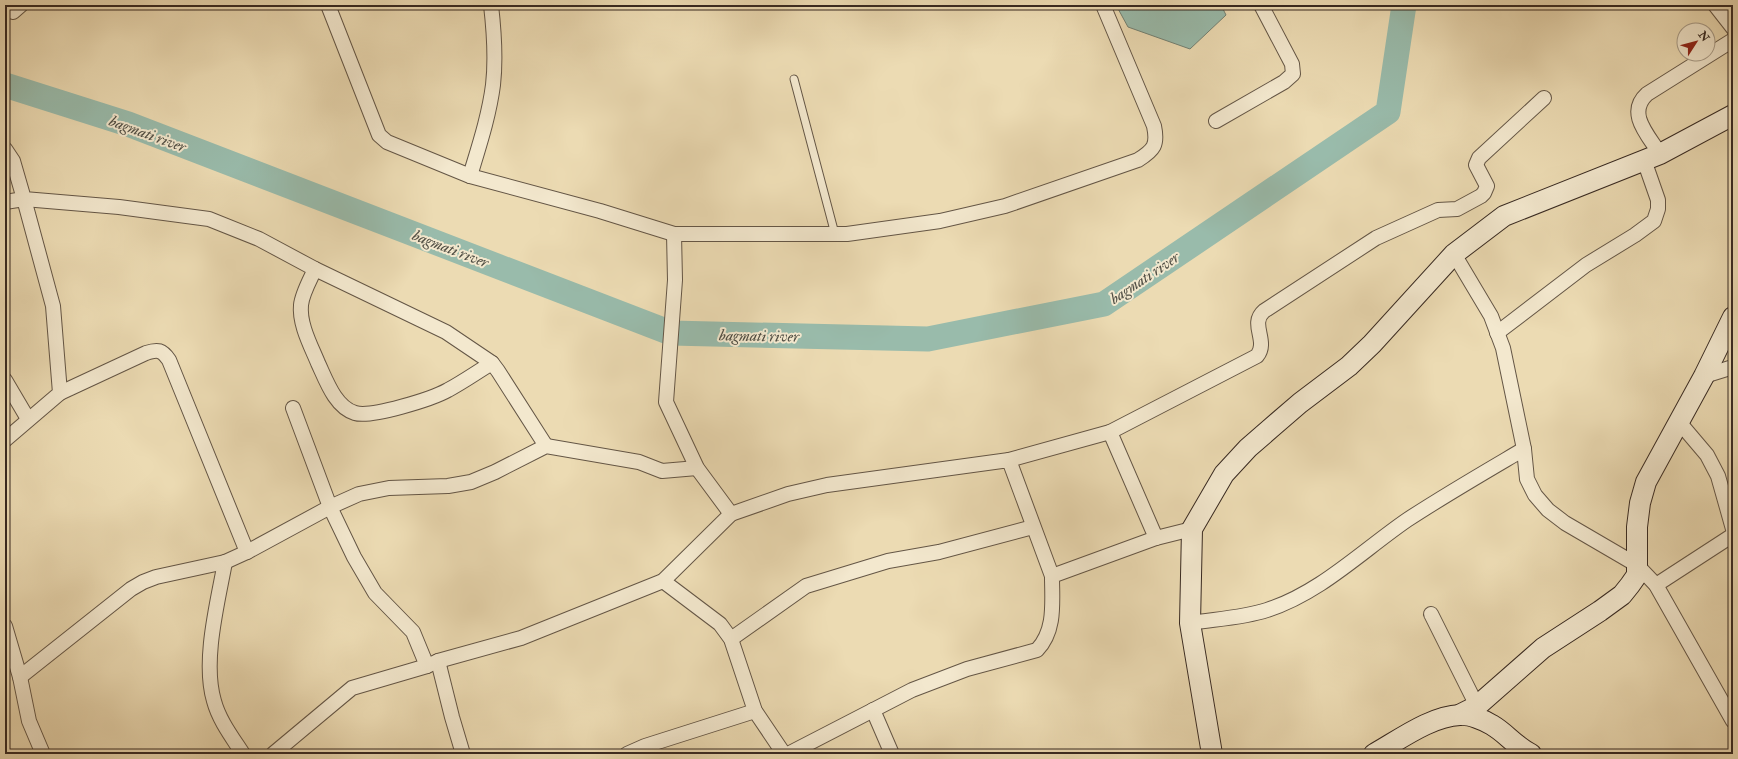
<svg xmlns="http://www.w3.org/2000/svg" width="1738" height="759" font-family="'IM FELL Double Pica',serif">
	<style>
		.water { fill: #99bbab; stroke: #728174 }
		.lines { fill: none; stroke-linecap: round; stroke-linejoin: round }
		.river { stroke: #99bbab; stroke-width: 25 }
		.lane-casing { stroke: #645646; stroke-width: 9 }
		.street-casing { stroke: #645646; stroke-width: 16 }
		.secondary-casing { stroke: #372921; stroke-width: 22 }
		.lane { stroke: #f3e8ce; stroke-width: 7 }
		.street { stroke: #f3e8ce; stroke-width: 14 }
		.secondary { stroke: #f3e8ce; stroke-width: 20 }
		.labels { text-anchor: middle; stroke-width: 4; stroke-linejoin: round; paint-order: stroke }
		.water-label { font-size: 16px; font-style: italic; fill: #504e44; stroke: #f3e8ce }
	</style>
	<rect width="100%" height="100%" fill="#ecdbb3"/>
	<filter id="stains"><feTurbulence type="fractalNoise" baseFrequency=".005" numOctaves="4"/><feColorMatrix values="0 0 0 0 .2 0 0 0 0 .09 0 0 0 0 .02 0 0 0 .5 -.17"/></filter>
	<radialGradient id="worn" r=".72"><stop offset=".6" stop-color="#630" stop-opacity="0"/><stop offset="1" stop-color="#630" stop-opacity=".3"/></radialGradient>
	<!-- water -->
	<polygon class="water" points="1116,5 1221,5 1226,15 1190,49 1128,27"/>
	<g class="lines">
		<!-- river -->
		<polyline class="river" points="5,85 128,124 671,333 928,339 1104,304 1388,112 1404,5"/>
		<defs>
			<polyline id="lane" points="794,79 835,234"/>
			<g id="street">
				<polyline points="328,5 379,135 387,142 470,176 600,211 674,234"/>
				<polyline points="1715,5 1733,28"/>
				<polyline points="13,12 21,5"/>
				<polyline points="1216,121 1284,82 1293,74 1292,64 1261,5"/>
				<polyline points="5,149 13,161 24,199 119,207 209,219 259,239 315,269 446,332 492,363 498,371 546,446"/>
				<path d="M1660 154C1648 135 1626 113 1647 94L1733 40"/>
				<path d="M470 176C479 146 489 116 493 85 496 59 494 31 491 5"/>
				<polyline points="5,202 24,199 53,306 60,393 5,440"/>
				<polyline points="1454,254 1491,316 1503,348 1524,449"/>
				<path d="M315 269C310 280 302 294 301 305 299 324 311 346 318 363 326 380 335 407 355 413 371 418 432 399 448 390 463 382 477 372 492 363"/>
				<polyline points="1497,333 1586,265 1635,235 1654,221 1658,209 1658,200 1644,160"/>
				<polyline points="1704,376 1733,367"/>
				<polyline points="5,380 28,419"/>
				<path d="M60 393 146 353C158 349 162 350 169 360L247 552"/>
				<polyline points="293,408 330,507 354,557 375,593 413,632 427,666"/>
				<polyline points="1679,422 1707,455 1718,476 1733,529"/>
				<polyline points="1110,432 1156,538"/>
				<path d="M1009 460 1110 432 1257 356C1269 341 1249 324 1264 311L1376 238 1438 210 1457 209 1481 196 1484 193 1487 186 1476 165 1479 158 1544 98"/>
				<path d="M731 514 697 468 666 402 675 280 674 234H847L940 221 1005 206 1138 160C1154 150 1158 145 1154 126L1103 5"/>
				<path d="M225 562C218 601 202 661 214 701 219 720 232 737 243 754"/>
				<polyline points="663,581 720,624 731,639 755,711 784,754"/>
				<polyline points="1656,585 1733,535"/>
				<polyline points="1431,614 1477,706"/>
				<path d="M1190 623C1215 619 1243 618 1267 610 1320 593 1362 551 1407 520 1445 495 1485 472 1524 449L1527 479 1535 495 1548 510 1565 523 1637 565 1656 585 1733 721"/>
				<polyline points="5,626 20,677 29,721 43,754"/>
				<polyline points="731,639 806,586 888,561 939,552 1033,527"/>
				<polyline points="438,661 452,717 463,754"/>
				<polyline points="20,677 131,589 143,582 156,577 225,562 247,552 330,507 359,494 389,488 448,486 471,482 495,472 546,446 639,462 662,471 697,468"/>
				<polyline points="873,710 892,754"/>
				<polyline points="273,754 352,688 427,666 438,661 521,638 663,581 731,514 788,494 827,485 1009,460 1052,576"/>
				<polyline points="627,754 645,746 755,711"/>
				<path d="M788 754 912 690 967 669 1037 650C1056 630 1052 602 1052 576L1156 538 1192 529"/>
			</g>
			<g id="secondary">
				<polyline points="1461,714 1477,706 1543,648 1600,611 1622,595 1630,585 1637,575 1637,527 1640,503 1646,482 1704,376 1733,317"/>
				<polyline points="1212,754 1190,623 1192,529 1224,474 1248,448 1271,428 1300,403 1349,366 1372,344 1454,254 1504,216 1660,154 1733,115"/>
				<path d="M1374 754C1399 740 1431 716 1460 715 1469 714 1484 720 1492 725 1506 733 1515 746 1531 754"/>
			</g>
		</defs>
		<!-- lane casing -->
		<use href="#lane" class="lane-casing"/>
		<!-- street casing -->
		<use href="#street" class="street-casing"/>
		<!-- secondary casing -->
		<use href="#secondary" class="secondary-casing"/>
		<!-- lane -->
		<use href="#lane" class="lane"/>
		<!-- street -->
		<use href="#street" class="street"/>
		<!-- secondary -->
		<use href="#secondary" class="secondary"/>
	</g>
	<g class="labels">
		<!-- water labels -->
		<g class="water-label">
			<text transform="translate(148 133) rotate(20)" y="6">bagmati river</text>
			<text transform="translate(451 248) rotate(21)" y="6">bagmati river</text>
			<text transform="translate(1144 277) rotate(-34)" y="6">bagmati river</text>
			<text transform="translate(759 335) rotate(1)" y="6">bagmati river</text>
		</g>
	</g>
	<!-- margin -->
	<rect width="1738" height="759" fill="none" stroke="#ecdbb3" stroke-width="20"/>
	<rect x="6" y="6" width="1726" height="747" fill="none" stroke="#372921" stroke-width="2"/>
	<rect x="10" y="10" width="1718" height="739" fill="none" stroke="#372921"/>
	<!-- north arrow -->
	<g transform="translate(1696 42) rotate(54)"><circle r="19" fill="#f3e8ce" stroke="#a89c89"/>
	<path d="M0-3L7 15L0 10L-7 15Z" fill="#8f2418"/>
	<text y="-6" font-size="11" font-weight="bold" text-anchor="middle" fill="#372921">N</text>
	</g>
	<rect width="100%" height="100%" filter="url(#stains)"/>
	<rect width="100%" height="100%" fill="url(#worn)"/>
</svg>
